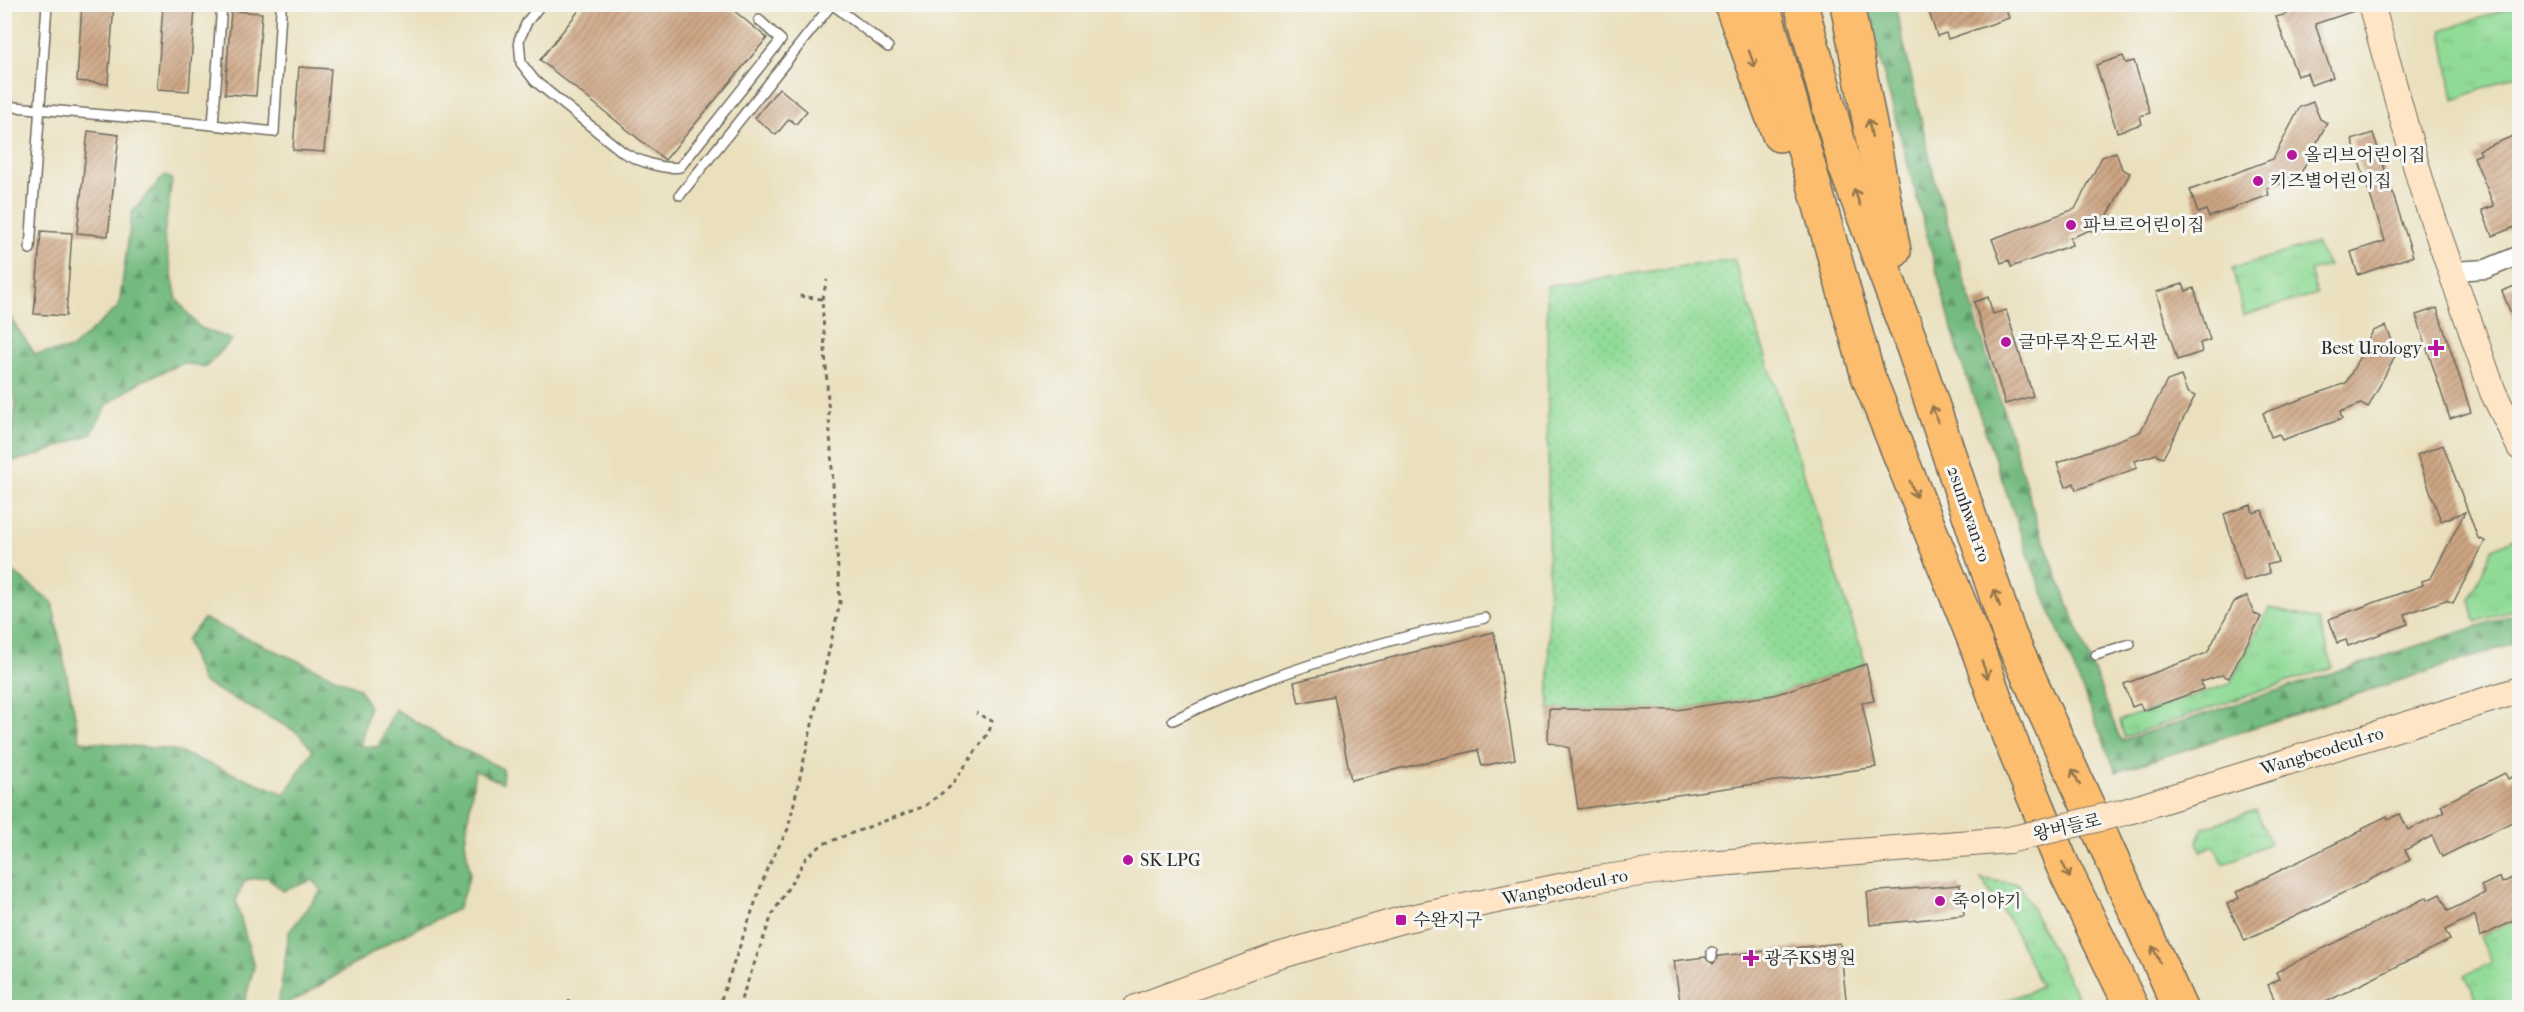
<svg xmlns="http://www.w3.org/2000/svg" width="2524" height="1012" font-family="'IM FELL French Canon','Noto Serif KR',serif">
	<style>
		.grass { fill: url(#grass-dots); stroke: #5e8361; stroke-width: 1.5 }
		.forest { fill: url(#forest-firs); stroke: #507356; stroke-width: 1.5 }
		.park { fill: url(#park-tufts); stroke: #5e8361; stroke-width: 1.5 }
		.building { fill: url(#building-hatch) }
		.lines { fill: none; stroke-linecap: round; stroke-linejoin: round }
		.lane-casing { stroke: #6e6a5e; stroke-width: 12 }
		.street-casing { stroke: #6e6a5e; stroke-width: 21 }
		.secondary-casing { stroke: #6e6a5e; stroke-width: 28 }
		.highway-casing { stroke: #6e6a5e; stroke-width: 36 }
		.path { stroke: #6e6a5e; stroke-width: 3; stroke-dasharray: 4.5 4.5; stroke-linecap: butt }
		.lane { stroke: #fff; stroke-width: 9 }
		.street { stroke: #fff; stroke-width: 18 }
		.secondary { stroke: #fee5c5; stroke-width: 26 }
		.highway { stroke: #fcbd6e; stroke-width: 33 }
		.secondary-bridge-casing { stroke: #6e6a5e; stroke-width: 28; stroke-linecap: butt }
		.secondary-bridge { stroke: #fee5c5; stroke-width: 26 }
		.oneway { stroke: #94744c }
		.poi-dot { fill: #b5179e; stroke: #f6f6f2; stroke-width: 2 }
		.labels { text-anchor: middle; stroke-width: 6; stroke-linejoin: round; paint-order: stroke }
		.poi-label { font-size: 18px; fill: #2b2b2b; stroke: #f6f6f2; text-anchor: start }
		.street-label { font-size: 18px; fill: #2b2b2b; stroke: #f6f6f2 }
	</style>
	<defs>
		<pattern id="grass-dots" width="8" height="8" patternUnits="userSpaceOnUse" patternTransform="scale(1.5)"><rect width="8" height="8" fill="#91db97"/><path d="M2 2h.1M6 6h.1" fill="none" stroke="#7dbc82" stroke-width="1.8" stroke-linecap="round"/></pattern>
		<pattern id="forest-firs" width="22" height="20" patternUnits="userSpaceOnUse" patternTransform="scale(1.5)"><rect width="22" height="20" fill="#74bb80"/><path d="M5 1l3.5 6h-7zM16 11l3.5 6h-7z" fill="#5f9869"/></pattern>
		<pattern id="park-tufts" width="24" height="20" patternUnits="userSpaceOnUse" patternTransform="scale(1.5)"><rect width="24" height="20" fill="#91db97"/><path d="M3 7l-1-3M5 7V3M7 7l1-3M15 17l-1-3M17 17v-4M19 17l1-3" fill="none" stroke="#7dbc82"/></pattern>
		<pattern id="building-hatch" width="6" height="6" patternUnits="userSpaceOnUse" patternTransform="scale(1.5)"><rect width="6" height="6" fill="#cda583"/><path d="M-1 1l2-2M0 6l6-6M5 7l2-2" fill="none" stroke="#a7876b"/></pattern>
	</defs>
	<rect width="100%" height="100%" fill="#f6f6f2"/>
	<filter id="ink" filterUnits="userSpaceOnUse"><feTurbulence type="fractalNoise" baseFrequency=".0167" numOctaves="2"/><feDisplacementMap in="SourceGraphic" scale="12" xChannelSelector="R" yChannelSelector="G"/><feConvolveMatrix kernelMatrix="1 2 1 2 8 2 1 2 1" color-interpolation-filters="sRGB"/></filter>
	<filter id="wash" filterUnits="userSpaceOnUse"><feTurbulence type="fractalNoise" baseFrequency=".008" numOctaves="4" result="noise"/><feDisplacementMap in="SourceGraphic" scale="24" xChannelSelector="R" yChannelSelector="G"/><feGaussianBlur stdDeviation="1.35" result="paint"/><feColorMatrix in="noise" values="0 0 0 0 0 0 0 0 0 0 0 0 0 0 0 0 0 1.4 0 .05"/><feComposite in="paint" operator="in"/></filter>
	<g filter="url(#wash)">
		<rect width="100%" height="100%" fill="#eae0bd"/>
		<!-- grass -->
		<polygon class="grass" points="1734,259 1866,664 1774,695 1676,710 1549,709 1547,286"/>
		<!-- forest -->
		<g class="forest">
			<polygon points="1865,5 1895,5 1936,185 2037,523 2121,741 2519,613 2519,642 2116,772 2031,563 1960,358"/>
			<polygon points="165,175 172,180 164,236 177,300 199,327 232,340 206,367 183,363 140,382 108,404 91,434 38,455 5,463 5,434 13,431 16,401 5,375 5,298 11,319 35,354 71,349 119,306 132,212"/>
			<polygon points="5,566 52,602 80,741 174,750 285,794 313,750 297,732 202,682 186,640 204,619 359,688 369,707 360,746 378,747 395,709 452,744 503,769 502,783 475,770 465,841 470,875 458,909 393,940 301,997 278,1007 289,932 321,891 313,880 283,891 267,877 245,880 236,901 254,967 243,1007 5,1007"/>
		</g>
		<!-- park -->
		<g class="park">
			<polygon points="2520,5 2519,74 2454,100 2442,30"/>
			<polygon points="2316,243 2328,266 2310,271 2317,294 2244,315 2232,268"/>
			<polygon points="2519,536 2519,608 2475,622 2470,599 2493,548"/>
			<polygon points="2269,608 2318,620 2333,667 2124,737 2120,720 2230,684"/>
			<polygon points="2256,810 2270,843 2224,864 2214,846 2202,852 2197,843 2203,828"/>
			<polygon points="1981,879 2019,884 2083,1007 1995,1007 1997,1004 2041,987 2012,925"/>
			<polygon points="2519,918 2519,1007 2481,1007 2465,975 2492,962 2480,937"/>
		</g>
		<g id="blocks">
			<!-- building -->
			<g class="building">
				<polygon points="82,4 114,4 108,84 77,81"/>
				<polygon points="584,4 726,4 767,38 665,160 540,60"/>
				<polygon points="1951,4 2004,4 2009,18 1948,39 1946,33 1937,36 1929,12"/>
				<polygon points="2284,4 2356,4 2357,10 2315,24 2333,77 2311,85 2307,73 2297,76 2276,17 2287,14"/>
				<polygon points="163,6 195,8 189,91 157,89"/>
				<polygon points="231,11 262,13 256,96 225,94"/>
				<polygon points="2123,56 2126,63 2134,61 2150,113 2140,116 2142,124 2117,132 2096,65"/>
				<polygon points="299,67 331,69 324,152 293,150"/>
				<polygon points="779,88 807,111 796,124 789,119 776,135 755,118"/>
				<polygon points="2313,102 2320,119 2327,123 2295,184 2288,181 2267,188 2269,195 2209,217 2206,210 2198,213 2190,190 2273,159 2300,107"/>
				<polygon points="88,131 119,135 108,236 77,233"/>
				<polygon points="2373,133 2413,256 2358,275 2351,252 2385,241 2352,140"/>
				<polygon points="2520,133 2520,225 2492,236 2482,210 2494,206 2474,157 2481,154 2479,150"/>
				<polygon points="2116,152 2122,169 2130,173 2098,234 2090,230 2070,238 2072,245 2011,267 2009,260 2001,263 1992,239 2075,209 2102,157"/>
				<polygon points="41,231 72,233 66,316 34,314"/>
				<polygon points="2183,284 2186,291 2194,288 2210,340 2200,343 2202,352 2177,360 2156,292"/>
				<polygon points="2520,284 2520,334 2519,334 2502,291"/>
				<polygon points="1988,297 1993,314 2006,310 2033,396 2005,404 1974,302"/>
				<polygon points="2437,308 2471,412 2450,419 2416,315"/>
				<polygon points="2386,326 2393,343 2400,346 2368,408 2361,404 2340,412 2342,419 2282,440 2279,434 2271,437 2263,413 2346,383 2373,331"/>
				<polygon points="2181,376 2187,392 2195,396 2163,458 2156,454 2135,461 2137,468 2076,490 2074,483 2066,487 2057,463 2140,432 2167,381"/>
				<polygon points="2443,445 2478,538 2485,541 2453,603 2446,600 2405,614 2408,624 2348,646 2346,640 2337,643 2329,619 2423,585 2422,581 2431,578 2465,512 2441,521 2417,455"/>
				<polygon points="2251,505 2253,513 2262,510 2278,562 2267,565 2270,573 2244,581 2224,514"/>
				<polygon points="2247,596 2254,613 2261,617 2229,678 2222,675 2201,682 2203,689 2143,711 2140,704 2132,707 2124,684 2207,653 2234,602"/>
				<polygon points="1494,632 1515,759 1482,766 1478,750 1351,780 1334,696 1299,703 1294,682"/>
				<polygon points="1866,664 1874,701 1862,703 1876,767 1578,809 1569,748 1548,742 1549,709 1676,710 1774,695"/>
				<polygon points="2505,773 2508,779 2520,773 2520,818 2442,857 2432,836 2405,850 2410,860 2245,941 2227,904 2239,898 2236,892 2363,830 2362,828 2387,816 2388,819 2400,814 2408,830 2444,812 2441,805"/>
				<polygon points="2520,874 2520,918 2480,937 2475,915 2445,930 2450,940 2314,1008 2278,1008 2268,985 2279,979 2276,972 2427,897 2428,900 2440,894 2448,911 2485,893 2481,886 2500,877 2502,883"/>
				<polygon points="1960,885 1964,915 1870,925 1867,892"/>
				<polygon points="1840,943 1847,1008 1681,1008 1674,961 1705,957 1713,964 1719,956"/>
			</g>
		</g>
	</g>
	<g filter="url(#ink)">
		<use href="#blocks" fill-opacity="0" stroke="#6e6a5e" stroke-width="1.5"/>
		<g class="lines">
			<defs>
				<g id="lane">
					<polyline points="222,4 213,125 274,132 281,10"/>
					<path d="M541 4 527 22 519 40 521 63 535 81 624 153C639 161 663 170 680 167L781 40 759 20"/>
					<polyline points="832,4 888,47"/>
					<polyline points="4,106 213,125"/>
					<polyline points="680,195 832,4"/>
					<polyline points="30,249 47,4"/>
					<polyline points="2096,655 2130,644"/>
					<path d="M1173 720C1271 672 1378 641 1485 618"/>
					<polyline points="1712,952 1712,957"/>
				</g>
				<polyline id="street" points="2453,271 2486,269 2520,255"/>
				<g id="secondary">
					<polyline points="2371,4 2423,190 2493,392 2520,447"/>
					<polyline points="2125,812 2520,690"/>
					<polyline points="1136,1008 1275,957 1401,920 1598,879 1706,864 2009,840"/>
				</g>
				<g id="highway">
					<polyline points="1731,4 1779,135"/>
					<polyline points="1763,4 1868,376 1976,644 2009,737 2062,864 2132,1008"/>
					<polyline points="1801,4 1845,166 1914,350 2009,634 2180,1008"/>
					<polyline points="1847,4 1894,251"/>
				</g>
			</defs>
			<!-- lane casing -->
			<use href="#lane" class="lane-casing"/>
			<!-- street casing -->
			<use href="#street" class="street-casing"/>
			<!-- secondary casing -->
			<use href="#secondary" class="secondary-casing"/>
			<!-- highway casing -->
			<use href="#highway" class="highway-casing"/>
			<!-- path -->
			<g class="path">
				<polyline points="822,299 827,280"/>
				<polyline points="563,1008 567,1001 590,1008"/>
				<polyline points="718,1008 767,869 788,829 840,603 822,299 799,296"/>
				<polyline points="738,1008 772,915 806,858 823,844 925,806 951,786 989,732 992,721 976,713"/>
			</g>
			<!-- lane -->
			<use href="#lane" class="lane"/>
			<!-- street -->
			<use href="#street" class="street"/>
			<!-- secondary -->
			<use href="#secondary" class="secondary"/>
			<!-- highway -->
			<use href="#highway" class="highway"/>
			<defs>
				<polyline id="secondary-bridge" points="2009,840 2125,812"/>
			</defs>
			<!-- secondary-bridge casing -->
			<use href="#secondary-bridge" class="secondary-bridge-casing"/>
			<!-- secondary-bridge -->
			<use href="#secondary-bridge" class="secondary-bridge"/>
		</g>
		<!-- one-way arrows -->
		<defs><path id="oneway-shaft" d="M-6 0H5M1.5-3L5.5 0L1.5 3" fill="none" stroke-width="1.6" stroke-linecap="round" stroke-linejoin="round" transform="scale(1.5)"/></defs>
		<g class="oneway">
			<use href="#oneway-shaft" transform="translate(1752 59) rotate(70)"/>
			<use href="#oneway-shaft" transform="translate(1870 128) rotate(-101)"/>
			<use href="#oneway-shaft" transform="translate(1857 197) rotate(-110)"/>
			<use href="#oneway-shaft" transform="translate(1935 414) rotate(-109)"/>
			<use href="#oneway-shaft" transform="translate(1913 489) rotate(68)"/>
			<use href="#oneway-shaft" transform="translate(1997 598) rotate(-109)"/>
			<use href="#oneway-shaft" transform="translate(1985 670) rotate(70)"/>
			<use href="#oneway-shaft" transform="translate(2076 777) rotate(-115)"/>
			<use href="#oneway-shaft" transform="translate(2066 870) rotate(64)"/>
			<use href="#oneway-shaft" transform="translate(2156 954) rotate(-115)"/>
		</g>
	</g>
	<!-- markers -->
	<g class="poi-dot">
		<circle cx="2292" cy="155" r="6"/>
		<circle cx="2258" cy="181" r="6"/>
		<circle cx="2071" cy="225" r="6"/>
		<circle cx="2006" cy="342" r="6"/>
		<path d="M2433 339h6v6h6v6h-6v6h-6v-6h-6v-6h6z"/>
		<circle cx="1128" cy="860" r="6"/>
		<circle cx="1940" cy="901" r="6"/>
		<rect x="1395" y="914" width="12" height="12" rx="3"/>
		<path d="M1748 949h6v6h6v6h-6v6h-6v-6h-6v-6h6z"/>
	</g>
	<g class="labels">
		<!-- poi labels -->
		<g class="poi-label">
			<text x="2304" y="161">올리브어린이집</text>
			<text x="2270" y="187">키즈별어린이집</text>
			<text x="2083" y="231">파브르어린이집</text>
			<text x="2018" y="348">글마루작은도서관</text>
			<text x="2422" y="354" text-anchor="end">Best Urology</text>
			<text x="1140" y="866">SK LPG</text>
			<text x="1952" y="907">죽이야기</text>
			<text x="1413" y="926">수완지구</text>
			<text x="1764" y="964">광주KS병원</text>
		</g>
		<!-- street labels -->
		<g class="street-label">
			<text transform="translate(1969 514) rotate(71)" y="6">2sunhwan-ro</text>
			<text transform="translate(2322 751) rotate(-17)" y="6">Wangbeodeul-ro</text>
			<text transform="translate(2067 827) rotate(-13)" y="6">왕버들로</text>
			<text transform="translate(1565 887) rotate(-11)" y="6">Wangbeodeul-ro</text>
		</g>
	</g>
	<!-- margin -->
	<rect width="2524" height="1012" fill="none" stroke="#f6f6f2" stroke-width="24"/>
</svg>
